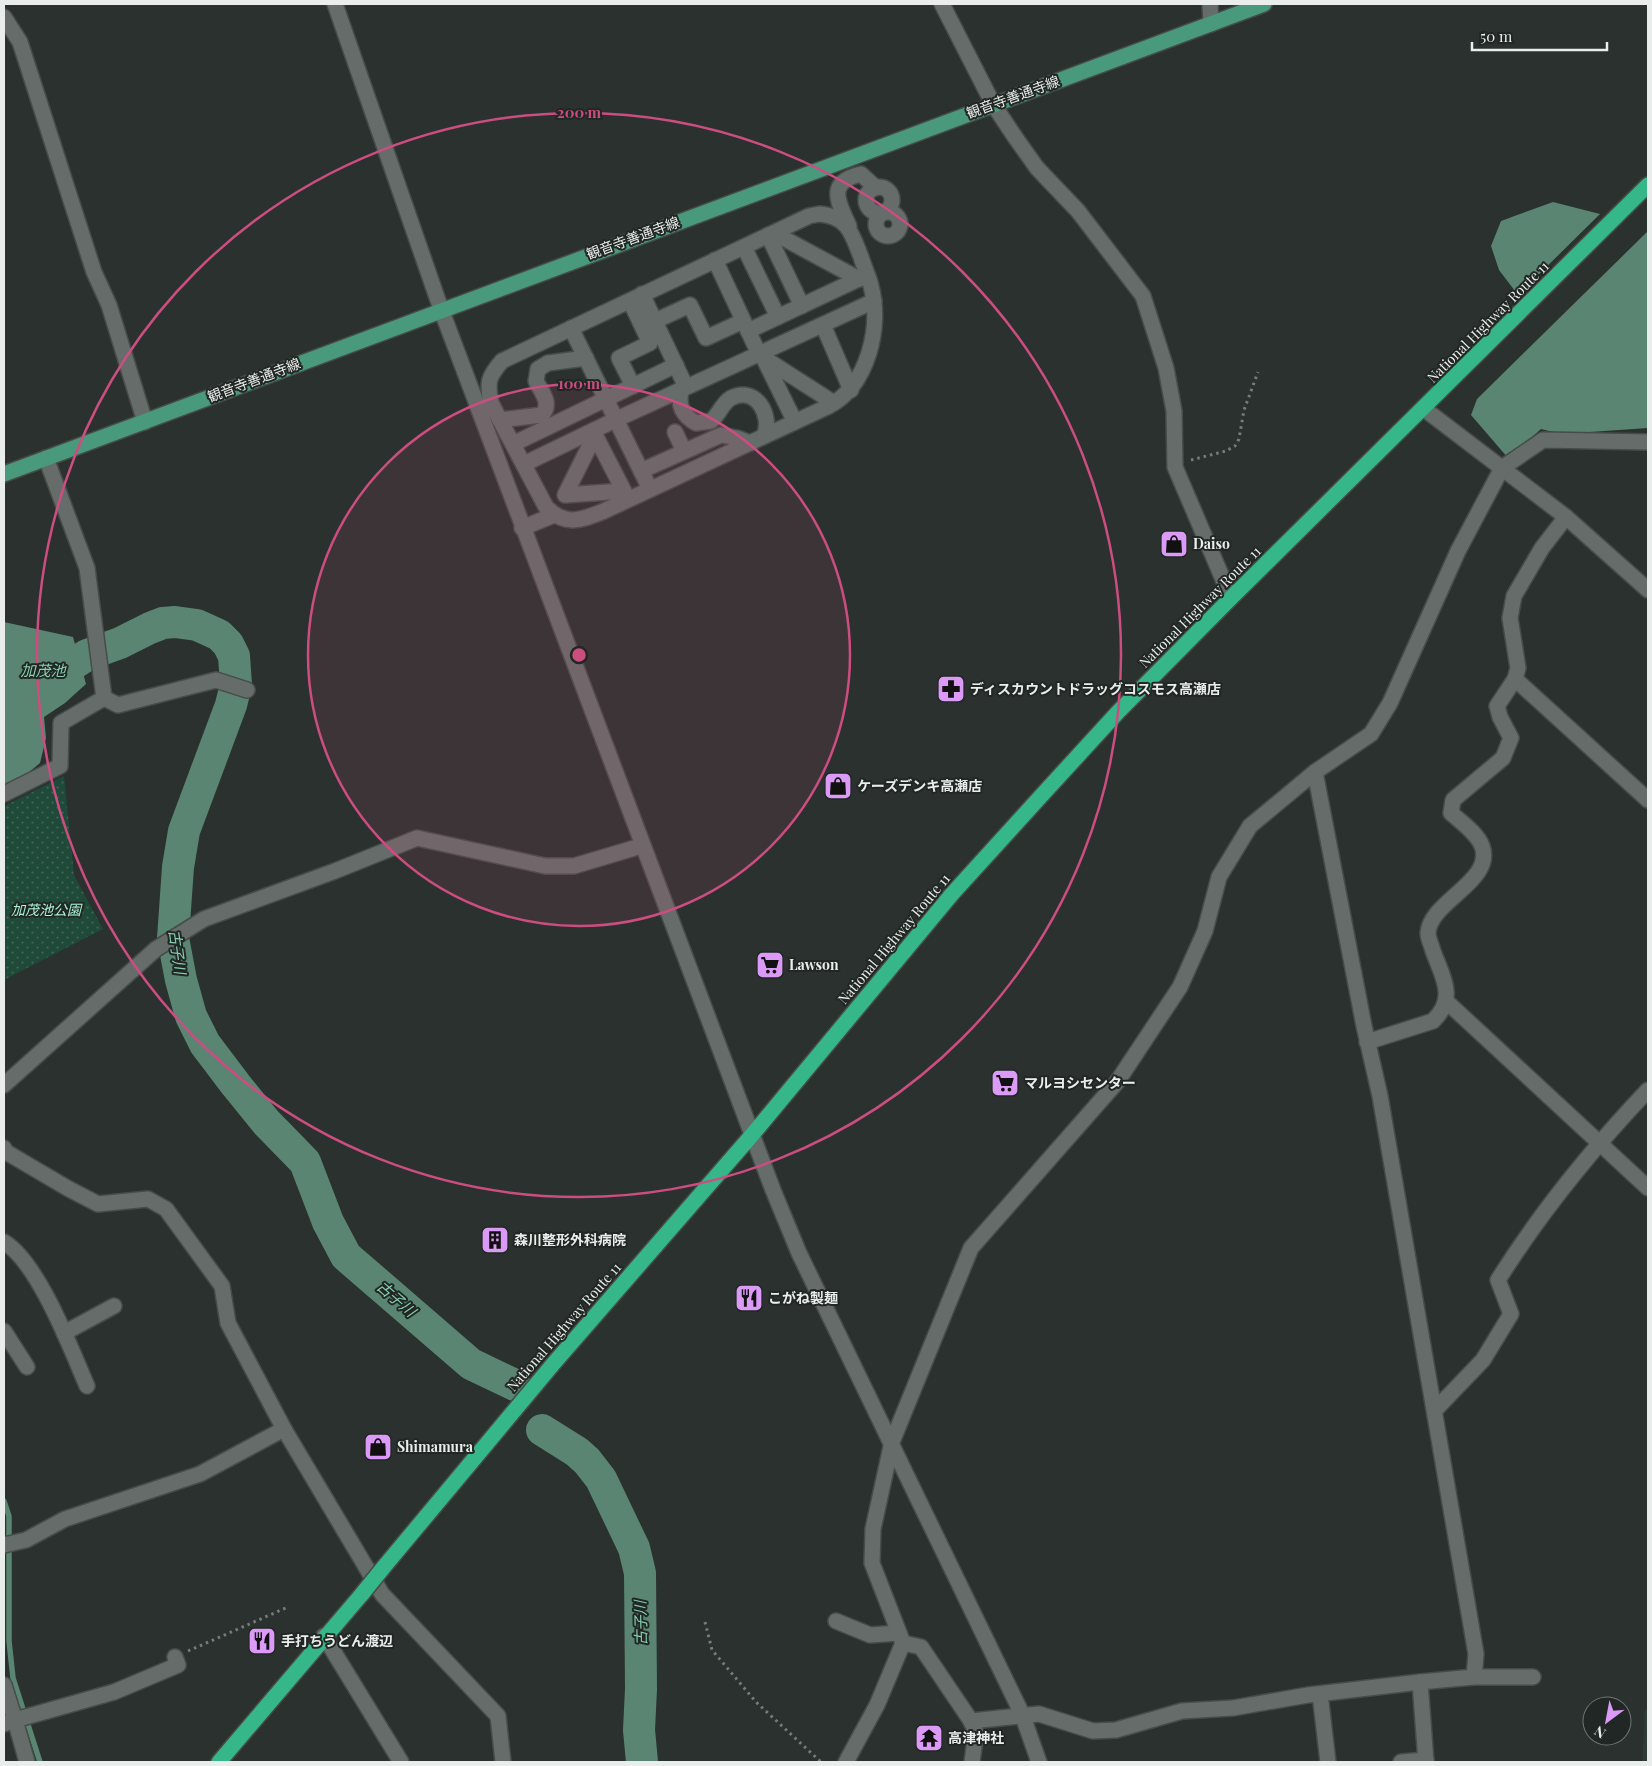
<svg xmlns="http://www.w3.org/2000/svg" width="1652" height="1766" font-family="'Playfair Display','Noto Sans JP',serif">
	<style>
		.built { fill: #2f3c36 }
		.park { fill: url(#park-dots) }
		.water { fill: #598572 }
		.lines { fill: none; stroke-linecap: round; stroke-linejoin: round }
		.stream { stroke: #598572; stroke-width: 5.5 }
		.river { stroke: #598572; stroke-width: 32 }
		.minor-casing { stroke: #464c49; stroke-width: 18 }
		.major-casing { stroke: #464c49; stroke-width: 18 }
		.highway-casing { stroke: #464c49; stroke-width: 18 }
		.path { stroke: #767c7a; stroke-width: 3; stroke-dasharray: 2.5 4; stroke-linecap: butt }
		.minor { stroke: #656c69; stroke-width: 15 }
		.major { stroke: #49997d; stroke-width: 15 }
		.highway { stroke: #36b78a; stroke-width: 15 }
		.highway-bridge-casing { stroke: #464c49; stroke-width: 18; stroke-linecap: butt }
		.highway-bridge { stroke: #36b78a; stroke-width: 15 }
		.ring { fill: none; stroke: #cc4d7f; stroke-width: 2.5 }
		.labels { text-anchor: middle; stroke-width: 4; stroke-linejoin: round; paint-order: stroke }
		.street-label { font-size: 14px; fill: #e9edeb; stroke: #212724 }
		.poi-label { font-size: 14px; font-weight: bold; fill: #e9edeb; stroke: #212724; text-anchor: start }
		.park-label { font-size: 14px; font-style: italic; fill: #a8f3d3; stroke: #212724 }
		.water-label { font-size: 15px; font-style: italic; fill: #87d1b2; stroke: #212724 }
		.centre { fill: #cc4d7f; stroke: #212724; stroke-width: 2.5 }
		.ring-label { font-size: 15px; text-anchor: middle; font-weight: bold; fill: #cc4d7f; stroke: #212724; stroke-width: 4; stroke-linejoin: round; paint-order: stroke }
	</style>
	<defs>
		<pattern id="park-dots" width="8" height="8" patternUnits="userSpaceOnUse" patternTransform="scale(1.25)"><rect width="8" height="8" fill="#1f4938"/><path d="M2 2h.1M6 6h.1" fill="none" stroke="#406455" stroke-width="1.8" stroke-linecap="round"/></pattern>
	</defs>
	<rect width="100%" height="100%" fill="#2a312e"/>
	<!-- built -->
	<polygon class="built" points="1645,1709 1648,1710 1648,1762 1642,1762"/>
	<!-- park -->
	<polygon class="park" points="64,776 74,875 103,929 4,980 4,806"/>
	<!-- water -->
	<g class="water">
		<polygon points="1553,202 1600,214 1518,295 1499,270 1491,246 1501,221"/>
		<polygon points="1648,231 1648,428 1561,434 1541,429 1508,458 1471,415 1477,399"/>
		<polygon points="4,622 73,637 86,684 65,703 44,717 46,738 40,763 4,793"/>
	</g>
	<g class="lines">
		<!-- stream -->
		<polyline class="stream" points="4,1501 9,1516 9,1641 13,1678 40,1762"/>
		<!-- river -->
		<g class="river">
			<polyline points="4,699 42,684 87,655 120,643 150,628 163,623 175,622 197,625 219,635 228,644 234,656 236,685 231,705 184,831 178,867 173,938 181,980 191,1016 205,1044 236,1085 266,1122 305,1162 328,1222 346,1256 471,1364 515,1385"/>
			<polyline points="542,1430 577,1452 587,1461 601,1479 634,1548 640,1573 641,1689 639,1730 642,1762"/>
		</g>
		<defs>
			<g id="minor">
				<polyline points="335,4 441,309 773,1190 799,1253 1022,1714 1039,1762"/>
				<polyline points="942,4 993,104 1015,137 1037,168 1078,211 1143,296 1166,368 1174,411 1175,467 1231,598"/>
				<polyline points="1210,4 1211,24"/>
				<polyline points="4,17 20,42 94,272 109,305 145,422"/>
				<circle cx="879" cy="200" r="13"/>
				<circle cx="888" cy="224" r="12"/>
				<path d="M819 214C848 216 852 234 861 257 864 267 869 277 871 286 882 327 868 385 829 406L604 511C581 520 566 527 546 507L491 403C487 382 488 377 502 361L809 216Z"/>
				<path d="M849 226C838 202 826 182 861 174L876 188"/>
				<polyline points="774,233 859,279"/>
				<polyline points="768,235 802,306"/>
				<polyline points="744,247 778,317"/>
				<polyline points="715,260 759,354"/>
				<polyline points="642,294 686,387"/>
				<polyline points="630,301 650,343 619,358 633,386"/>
				<polyline points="655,321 690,305 706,338 743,321"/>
				<polyline points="823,325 851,390"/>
				<polyline points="571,328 650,489"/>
				<polyline points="748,331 867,275"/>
				<polyline points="764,358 834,403"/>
				<polyline points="764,359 795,422"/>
				<path d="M681 390C678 406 682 415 696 423L711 421C719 415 722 403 731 398 756 385 773 416 764 436"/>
				<polyline points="1423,408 1566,517 1648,590"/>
				<path d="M500 420 542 415C552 403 542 393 536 381L538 369 548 363 586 358"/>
				<polyline points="593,431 628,499"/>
				<polyline points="675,432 684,451"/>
				<polyline points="595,435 565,495 623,491"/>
				<polyline points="513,444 676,365"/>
				<polyline points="524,464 615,420 874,301"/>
				<polyline points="641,471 721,435 737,438 750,443"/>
				<polyline points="522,528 554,515"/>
				<polyline points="1515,679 1648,800"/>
				<polyline points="104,698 118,705 216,680 247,690"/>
				<polyline points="1315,772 1364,1026 1380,1096 1476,1654 1474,1677 1420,1682 1426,1762"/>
				<polyline points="4,794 60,766 61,723 104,698 87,568 46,458"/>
				<polyline points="1447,1002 1648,1188"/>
				<path d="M1367 1042 1433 1021C1457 998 1443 978 1433 951 1432 946 1428 939 1428 933 1430 901 1495 881 1482 846 1477 833 1461 822 1451 813L1453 800 1503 758 1511 738 1500 717 1497 706 1515 679 1518 668 1510 618 1514 596 1542 548 1566 517"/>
				<polyline points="4,1085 156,949 204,919 335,871 417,838 545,866 574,866 641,846"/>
				<polyline points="4,1148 6,1152 69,1189 98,1204 148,1199 166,1209 222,1286 228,1323 284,1429 382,1594 498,1716 503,1762"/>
				<path d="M4 1242C38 1262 71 1349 87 1386"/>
				<polyline points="4,1331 27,1367"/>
				<polyline points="64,1333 114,1306"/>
				<path d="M1435 1410 1483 1360 1511 1314 1498 1280C1542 1210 1592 1149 1648 1090"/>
				<polyline points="4,1545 26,1540 65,1519 200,1474 284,1429"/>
				<polyline points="836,1621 870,1635 899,1633"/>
				<polyline points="324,1636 401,1762"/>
				<polyline points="903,1643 921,1647 971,1721 1039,1714 1093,1731 1116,1730 1182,1711 1233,1708 1308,1695 1420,1682"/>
				<polyline points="1474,1677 1533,1677"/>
				<polyline points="4,1685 15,1720 4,1724"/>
				<polyline points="1320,1694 1328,1762"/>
				<polyline points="971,1721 976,1733 972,1762"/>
				<polyline points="27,1762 15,1720 114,1692 178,1665 175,1657"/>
				<polyline points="846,1762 877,1705 903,1643 872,1563 873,1529 892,1442 971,1248 1117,1082 1180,987 1205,931 1219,877 1250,826 1315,772 1371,734 1390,703 1458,551 1502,468 1543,440 1648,442"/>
				<polyline points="1401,1762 1426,1760"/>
			</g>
			<polyline id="major" points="4,474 1264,4"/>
			<g id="highway">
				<polyline points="383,1568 554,1363 752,1135 952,894 1042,795 1118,712 1231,598 1648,185"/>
				<polyline points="219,1762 362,1594"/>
			</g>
		</defs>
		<!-- minor casing -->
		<use href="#minor" class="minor-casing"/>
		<!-- major casing -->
		<use href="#major" class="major-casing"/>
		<!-- highway casing -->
		<use href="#highway" class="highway-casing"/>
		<!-- path -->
		<g class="path">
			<polyline points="1191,460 1226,451 1235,446 1239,439 1244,410 1258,372"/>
			<polyline points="705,1622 712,1650 756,1702 821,1762"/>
			<polyline points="188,1651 288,1607"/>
		</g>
		<!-- minor -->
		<use href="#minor" class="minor"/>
		<!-- major -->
		<use href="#major" class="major"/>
		<!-- highway -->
		<use href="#highway" class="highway"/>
		<defs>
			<polyline id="highway-bridge" points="362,1594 383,1568"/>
		</defs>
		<!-- highway-bridge casing -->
		<use href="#highway-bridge" class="highway-bridge-casing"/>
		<!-- highway-bridge -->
		<use href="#highway-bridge" class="highway-bridge"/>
	</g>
	<!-- distance rings -->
	<circle cx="579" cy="655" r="271" fill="#cc4d7f" fill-opacity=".12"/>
	<g class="ring">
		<circle cx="579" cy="655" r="271"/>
		<circle cx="579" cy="655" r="542"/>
	</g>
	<!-- icons -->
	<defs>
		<symbol id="shop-square" viewBox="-11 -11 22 22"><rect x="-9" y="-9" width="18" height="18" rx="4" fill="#da9af6" stroke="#212724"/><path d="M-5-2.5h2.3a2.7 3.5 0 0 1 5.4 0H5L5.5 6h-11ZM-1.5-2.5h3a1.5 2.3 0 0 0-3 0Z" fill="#111"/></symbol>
		<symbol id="pharmacy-square" viewBox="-11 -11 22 22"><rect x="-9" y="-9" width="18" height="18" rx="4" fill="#da9af6" stroke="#212724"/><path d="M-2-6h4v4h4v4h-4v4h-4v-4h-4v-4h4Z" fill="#111"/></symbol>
		<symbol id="supermarket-square" viewBox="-11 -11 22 22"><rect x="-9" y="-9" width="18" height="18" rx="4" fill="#da9af6" stroke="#212724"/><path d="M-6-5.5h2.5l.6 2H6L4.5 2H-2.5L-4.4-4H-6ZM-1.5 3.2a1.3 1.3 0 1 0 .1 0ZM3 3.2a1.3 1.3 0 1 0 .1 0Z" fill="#111"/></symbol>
		<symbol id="building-square" viewBox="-11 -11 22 22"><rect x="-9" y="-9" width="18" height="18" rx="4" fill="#da9af6" stroke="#212724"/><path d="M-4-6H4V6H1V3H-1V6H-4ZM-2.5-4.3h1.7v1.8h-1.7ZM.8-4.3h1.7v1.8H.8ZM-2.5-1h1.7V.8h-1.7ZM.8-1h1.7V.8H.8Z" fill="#111"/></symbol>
		<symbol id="restaurant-square" viewBox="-11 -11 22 22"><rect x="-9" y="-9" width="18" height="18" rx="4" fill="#da9af6" stroke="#212724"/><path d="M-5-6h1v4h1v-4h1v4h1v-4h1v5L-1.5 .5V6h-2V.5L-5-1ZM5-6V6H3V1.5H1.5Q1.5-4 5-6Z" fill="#111"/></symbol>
		<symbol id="temple-square" viewBox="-11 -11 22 22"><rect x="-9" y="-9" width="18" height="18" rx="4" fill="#da9af6" stroke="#212724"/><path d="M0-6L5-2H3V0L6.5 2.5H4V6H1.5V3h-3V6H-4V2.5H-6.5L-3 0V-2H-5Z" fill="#111"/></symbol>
	</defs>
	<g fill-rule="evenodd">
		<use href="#shop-square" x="1158" y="528" width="32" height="32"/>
		<use href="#pharmacy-square" x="935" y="673" width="32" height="32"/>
		<use href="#shop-square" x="822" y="770" width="32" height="32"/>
		<use href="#supermarket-square" x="754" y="949" width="32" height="32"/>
		<use href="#supermarket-square" x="989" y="1067" width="32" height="32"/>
		<use href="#building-square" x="479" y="1224" width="32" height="32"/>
		<use href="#restaurant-square" x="733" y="1282" width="32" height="32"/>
		<use href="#shop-square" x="362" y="1431" width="32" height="32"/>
		<use href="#restaurant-square" x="246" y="1625" width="32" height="32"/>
		<use href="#temple-square" x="913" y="1722" width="32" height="32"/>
	</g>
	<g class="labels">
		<!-- street labels -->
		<g class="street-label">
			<text transform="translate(1013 97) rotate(-20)" y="5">観音寺善通寺線</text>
			<text transform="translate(633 238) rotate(-20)" y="5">観音寺善通寺線</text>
			<text transform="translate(1488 322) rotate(-45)" y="5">National Highway Route 11</text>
			<text transform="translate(254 380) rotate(-21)" y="5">観音寺善通寺線</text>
			<text transform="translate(1200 607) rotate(-45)" y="5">National Highway Route 11</text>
			<text transform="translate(894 939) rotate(-50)" y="5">National Highway Route 11</text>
			<text transform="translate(564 1327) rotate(-49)" y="5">National Highway Route 11</text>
		</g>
		<!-- poi labels -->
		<g class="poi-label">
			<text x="1193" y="549">Daiso</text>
			<text x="970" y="694">ディスカウントドラッグコスモス高瀬店</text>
			<text x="857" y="791">ケーズデンキ高瀬店</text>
			<text x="789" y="970">Lawson</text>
			<text x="1024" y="1088">マルヨシセンター</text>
			<text x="514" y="1245">森川整形外科病院</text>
			<text x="768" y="1303">こがね製麺</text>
			<text x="397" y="1452">Shimamura</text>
			<text x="281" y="1646">手打ちうどん渡辺</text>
			<text x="948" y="1743">高津神社</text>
		</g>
		<!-- park labels -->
		<g class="park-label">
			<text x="46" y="915">加茂池公園</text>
		</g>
		<!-- water labels -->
		<g class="water-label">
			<text x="43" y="676">加茂池</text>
			<text transform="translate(177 952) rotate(82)" y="5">古子川</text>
			<text transform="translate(396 1299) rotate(41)" y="5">古子川</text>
			<text transform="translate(641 1623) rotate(-91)" y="5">古子川</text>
		</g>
	</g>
	<circle cx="579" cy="655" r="8" class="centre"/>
	<g class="ring-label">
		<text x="579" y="118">200 m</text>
		<text x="579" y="389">100 m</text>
	</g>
	<!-- border -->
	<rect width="1652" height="1766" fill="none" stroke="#e9edeb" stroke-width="10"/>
	<!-- north arrow -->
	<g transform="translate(1607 1721) rotate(212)"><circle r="24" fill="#212724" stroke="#717674"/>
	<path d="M0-4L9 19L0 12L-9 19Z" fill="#da9af6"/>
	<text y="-8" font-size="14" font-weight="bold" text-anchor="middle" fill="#e9edeb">N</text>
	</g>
	<!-- scale -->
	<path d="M1472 42v8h135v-8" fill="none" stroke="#e9edeb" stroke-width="2.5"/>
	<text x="1480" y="42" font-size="15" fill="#e9edeb" stroke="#212724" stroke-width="4" paint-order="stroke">50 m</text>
</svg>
